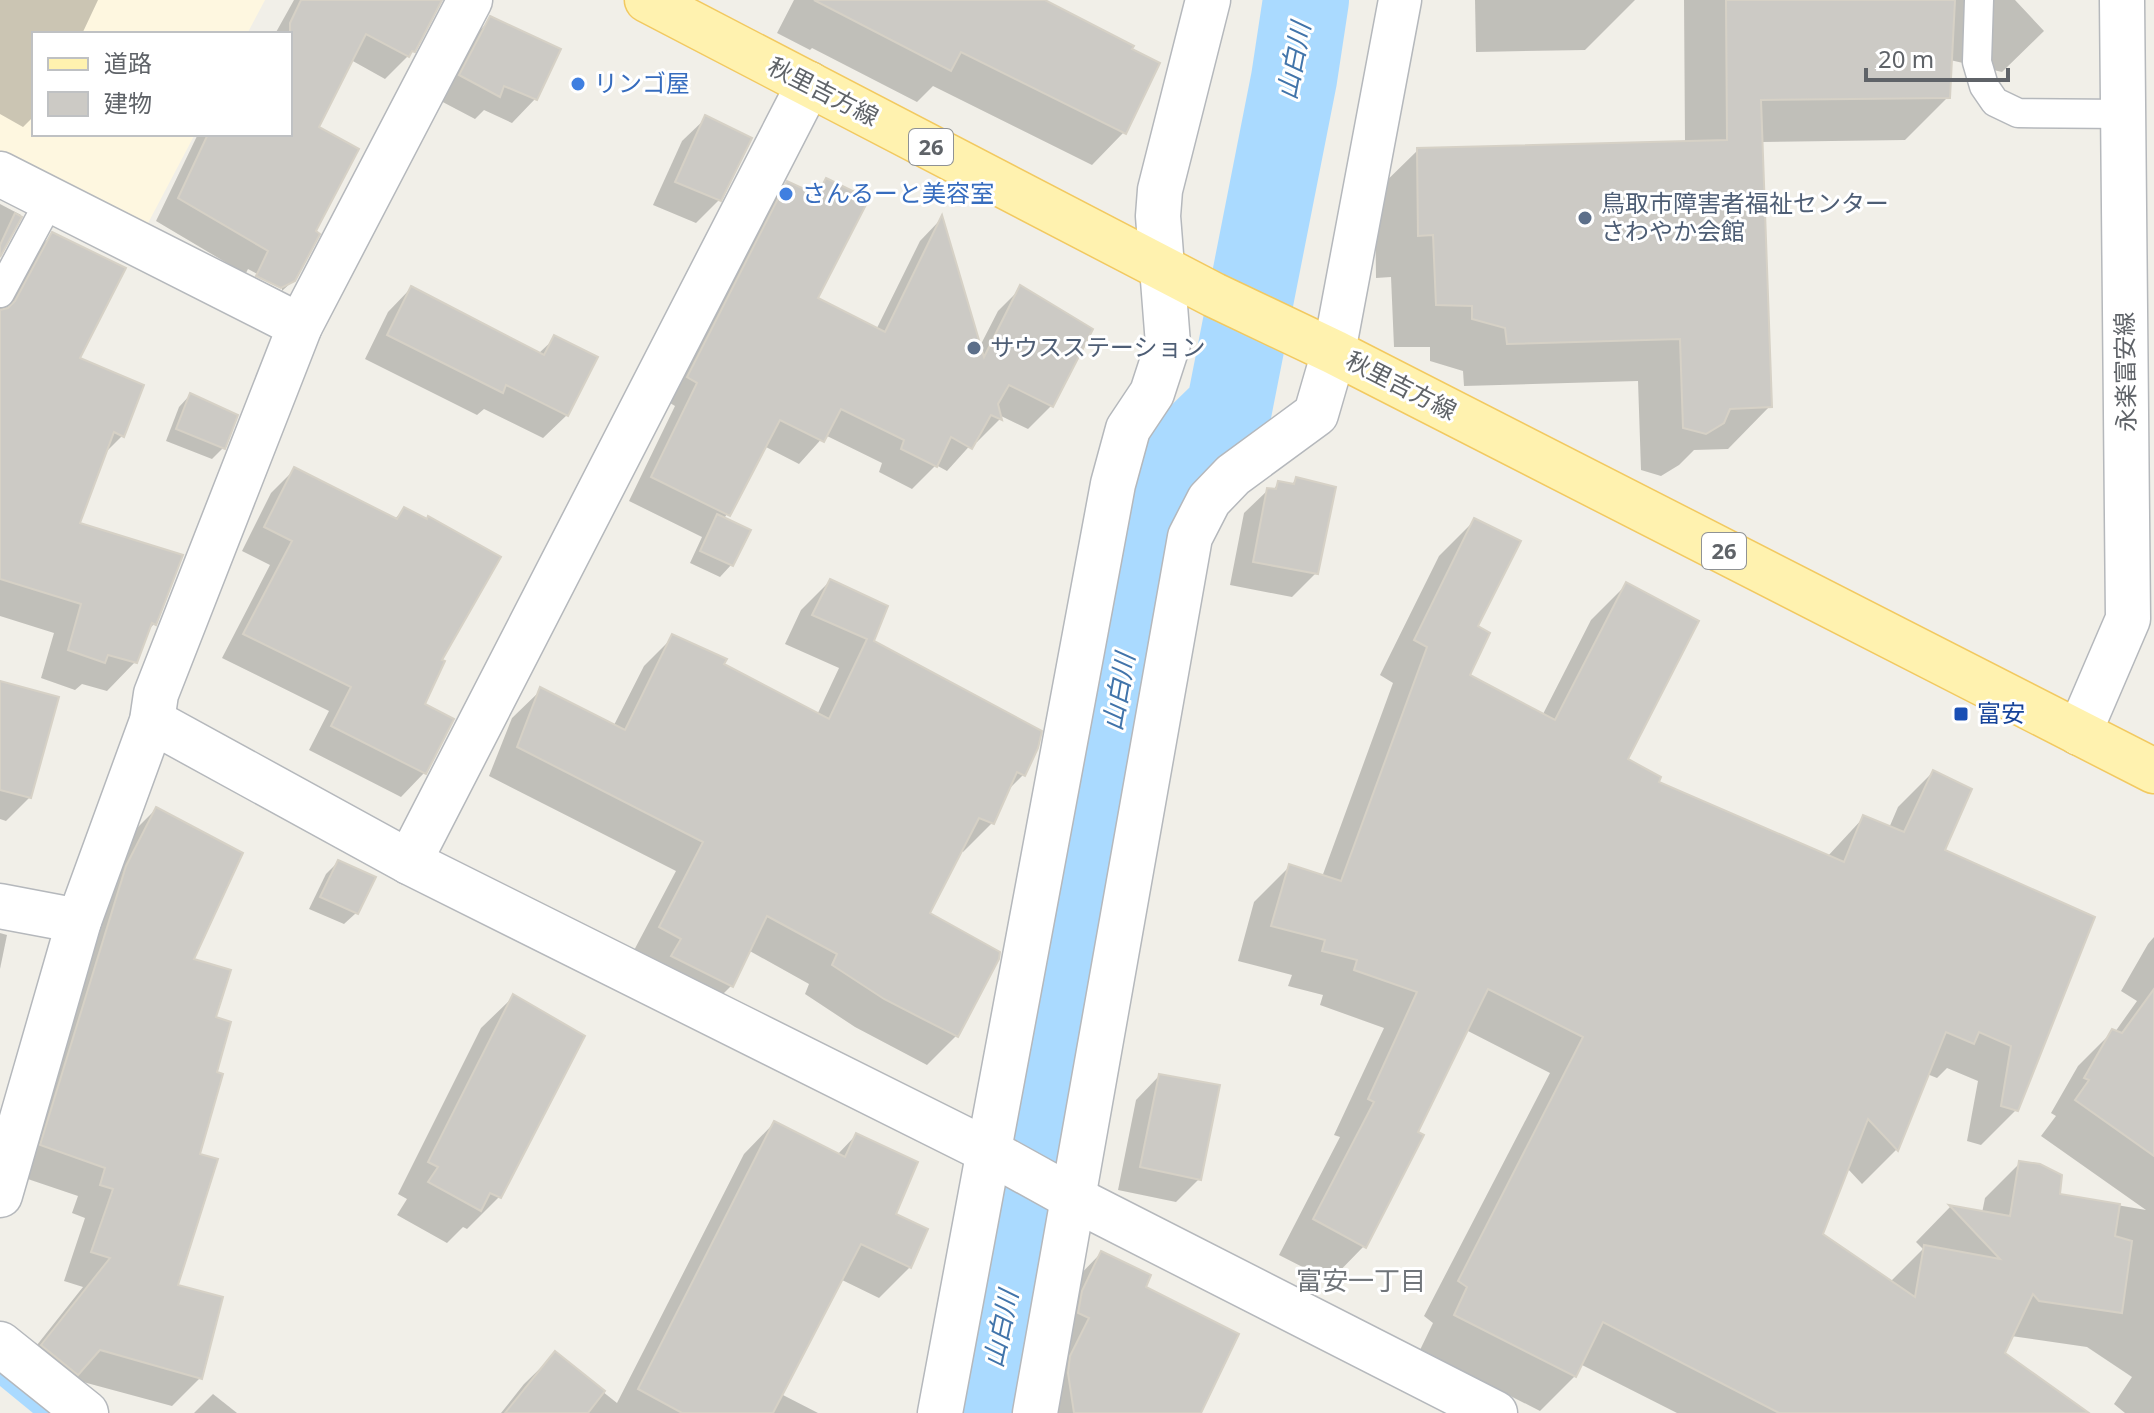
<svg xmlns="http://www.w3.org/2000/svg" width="2154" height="1413" font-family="'Noto Sans','Noto Sans JP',sans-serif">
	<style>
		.commercial { fill: #fef7e0 }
		.shadow { fill: #0003 }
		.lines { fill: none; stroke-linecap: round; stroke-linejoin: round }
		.stream { stroke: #aadaff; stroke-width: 14 }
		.river { stroke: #aadaff; stroke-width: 86 }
		.building { fill: #cccac5; stroke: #d6d1c6; stroke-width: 2 }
		.service-casing { stroke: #b5b8bc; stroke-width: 31 }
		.pedestrian-casing { stroke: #b5b8bc; stroke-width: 45 }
		.minor-casing { stroke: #b5b8bc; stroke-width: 47 }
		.tertiary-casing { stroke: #b5b8bc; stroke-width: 47 }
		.primary-casing { stroke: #f2c960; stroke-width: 47 }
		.service { stroke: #fff; stroke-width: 28 }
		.pedestrian { stroke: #fff; stroke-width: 42 }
		.minor { stroke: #fff; stroke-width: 44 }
		.tertiary { stroke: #fff; stroke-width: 44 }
		.primary { stroke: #fff2af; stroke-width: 44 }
		.shop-dot { fill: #3f7fe0; stroke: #fff; stroke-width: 3 }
		.service-dot { fill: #5c6f8a; stroke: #fff; stroke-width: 3 }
		.transit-dot { fill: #1a4fb4; stroke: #fff; stroke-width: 3 }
		.labels { text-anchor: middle; stroke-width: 6; stroke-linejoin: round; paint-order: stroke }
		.shield { fill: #fff; stroke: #8f9295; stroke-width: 2 }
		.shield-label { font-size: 22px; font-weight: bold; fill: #5f6368 }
		.shop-label { font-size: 24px; fill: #366cbe; stroke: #fff; text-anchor: start }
		.street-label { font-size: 24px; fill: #5f6368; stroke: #fff }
		.service-label { font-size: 24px; fill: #4e5e75; stroke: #fff; text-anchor: start }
		.transit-label { font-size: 24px; fill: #164399; stroke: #fff; text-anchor: start }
		.water-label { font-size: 26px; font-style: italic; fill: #4174aa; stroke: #fff }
		.neighbourhood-label { font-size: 26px; fill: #70757a; stroke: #fff }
	</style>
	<rect width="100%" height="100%" fill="#f1efe8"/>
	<!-- commercial -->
	<polygon class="commercial" points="0,0 265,0 247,34 34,34 34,134 195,134 146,227 0,154"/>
	<!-- shadow -->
	<g class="shadow">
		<polygon points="0,0 98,0 82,34 34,34 34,116 23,127 0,114"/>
		<polygon points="294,0 440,0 413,51 385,79 351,60 316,127 314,232 294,280 282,291 282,287 248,269 246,273 282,291 270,303 235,299 247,275 156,221 198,134 290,134 290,34 275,34"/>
		<polygon points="794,0 1040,0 1124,132 1092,165 933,86 917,102 812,48 810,50 777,33"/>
		<polygon points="1475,0 1635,0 1585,50 1476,52"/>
		<polygon points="1684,0 2015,0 2044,31 2002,72 1950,60 1948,97 1905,140 1761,142 1770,406 1728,449 1694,450 1679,465 1661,476 1641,470 1638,381 1464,386 1463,371 1430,361 1430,347 1394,347 1391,277 1376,278 1375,192 1418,150 1685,143"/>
		<polygon points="489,21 558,50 535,99 512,123 484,110 475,119 437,99 465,45"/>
		<polygon points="706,118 719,200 696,223 653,205 682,141"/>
		<polygon points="827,180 815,299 876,330 920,241 941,219 979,348 998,311 1021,288 1051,406 1028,429 999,415 1000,419 977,442 974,441 947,471 936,465 912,489 879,472 882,463 825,435 799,464 764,446 724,519 748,531 731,565 720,577 690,563 702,537 629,501 675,406 665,400 764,207 788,183 812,195"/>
		<polygon points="0,204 21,215 0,253"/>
		<polygon points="53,234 77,359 122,436 103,455 77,524 154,624 147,631 135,662 107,691 82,684 75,690 41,678 54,633 0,616 0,308 24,262"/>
		<polygon points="411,288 538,354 555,338 567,415 543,438 484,409 477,415 365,359 388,312"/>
		<polygon points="190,395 223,448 212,459 166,441 179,407"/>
		<polygon points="294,470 394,520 404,509 439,660 422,705 424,773 401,797 309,750 329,711 222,658 270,565 242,551 271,493"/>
		<polygon points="1296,480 1316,573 1292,597 1230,585 1244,513 1268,490 1272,491 1279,483 1291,485"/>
		<polygon points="1474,521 1476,627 1467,676 1542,716 1591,620 1626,585 1625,760 1656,783 1827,857 1864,817 1889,828 1898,807 1933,772 1942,851 2092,918 2016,1110 1981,1145 1967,1141 1978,1081 1947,1068 1937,1078 1927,1074 1896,1150 1862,1184 1847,1168 1821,1234 1890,1282 1923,1249 1916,1242 1950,1207 1982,1213 1985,1198 2020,1163 2058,1195 2146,1210 2041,1136 2056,1116 2051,1113 2078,1066 2113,1031 2115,1032 2137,1001 2121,991 2148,944 2154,937 2154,1413 2125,1413 2114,1404 2132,1377 2087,1347 2011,1336 2002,1354 2086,1413 1677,1413 1580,1364 1575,1376 1540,1411 1420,1350 1433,1323 1424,1316 1550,1073 1466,1030 1364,1246 1330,1281 1279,1255 1340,1137 1334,1135 1384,1028 1320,1005 1323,995 1288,986 1292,975 1238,961 1254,902 1289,867 1322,877 1393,683 1380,675 1439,556"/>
		<polygon points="830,581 871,642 1023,775 1006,792 992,823 963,852 960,850 927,914 956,1036 927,1065 855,1027 805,994 809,984 748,950 731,986 702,1015 631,956 676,871 489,776 512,718 541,690 613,727 644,666 673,637 817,715 839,668 785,644 801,610"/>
		<polygon points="0,683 30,797 6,821 0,819"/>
		<polygon points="156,809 191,961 214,1019 215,1074 175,1286 200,1378 172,1406 72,1379 14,1374 83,1287 64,1281 85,1218 72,1213 78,1196 13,1174 127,838"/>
		<polygon points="338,862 356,913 344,924 309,909 326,874"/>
		<polygon points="0,933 7,935 0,969"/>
		<polygon points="514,996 499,1197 467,1229 463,1227 447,1243 397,1215 407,1199 398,1194 481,1028"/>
		<polygon points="1159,1076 1199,1179 1176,1202 1118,1190 1136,1100"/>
		<polygon points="774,1123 837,1155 856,1135 893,1215 910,1267 879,1298 840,1279 781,1394 818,1413 501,1413 524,1384 555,1354 617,1403 744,1154"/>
		<polygon points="1101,1253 1143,1288 1199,1413 1038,1413 1070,1285"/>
		<polygon points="213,1394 237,1413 194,1413"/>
	</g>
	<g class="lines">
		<!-- stream -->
		<polyline class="stream" points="0,1377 44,1413"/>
		<!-- river -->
		<polyline class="river" points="983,1413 1032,1187 1156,480 1229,409 1294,79 1306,0"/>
	</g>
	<!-- building -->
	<g class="building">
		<polygon points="301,0 442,0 415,52 412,51 409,57 366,34 319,127 359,149 316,231 320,234 295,281 281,288 256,276 268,251 178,198 208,134 290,134 290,23"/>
		<polygon points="814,0 1045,0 1134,46 1132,49 1160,63 1126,134 961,52 951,71"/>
		<polygon points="1726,0 1955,0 1950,98 1761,100 1772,407 1730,409 1724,423 1706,434 1683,428 1680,339 1507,344 1505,328 1472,319 1472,306 1436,305 1433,235 1418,236 1417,148 1727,140"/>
		<polygon points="490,16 561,49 537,100 504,86 500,97 459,75"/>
		<polygon points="705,115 752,138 721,201 675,182"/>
		<polygon points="826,178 869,199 818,298 885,332 942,215 984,357 1020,285 1093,329 1053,407 1009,385 998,404 1002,420 991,415 972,449 951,437 937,467 901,449 904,440 841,409 824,442 780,420 730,516 651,477 697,383 687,377 787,181 817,195"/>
		<polygon points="15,213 22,217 0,257 0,245"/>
		<polygon points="52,232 126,268 80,358 144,385 124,437 114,432 80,523 183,555 156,625 152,623 137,663 108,655 105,663 68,650 81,604 0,579 0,310 8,308 15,301"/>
		<polygon points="411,286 544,355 554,335 598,357 568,416 506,385 503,393 387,335"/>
		<polygon points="190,393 238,415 225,449 176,429"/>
		<polygon points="294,467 397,519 404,507 427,519 428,516 501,557 442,660 445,661 425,704 454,719 426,774 331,726 351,687 243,634 292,541 264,527"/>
		<polygon points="1296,477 1336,487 1318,574 1253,562 1267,488 1276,489 1278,481 1294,484"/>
		<polygon points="717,514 751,530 733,566 700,551"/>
		<polygon points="1474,518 1521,541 1478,626 1490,633 1470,675 1555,720 1626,582 1699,621 1628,759 1661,777 1659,782 1844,862 1863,815 1904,832 1933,770 1972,789 1945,850 2095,917 2018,1111 2001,1106 2011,1046 1979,1032 1974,1044 1946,1032 1898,1151 1868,1119 1823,1234 1915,1297 1924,1245 2000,1259 1949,1205 2010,1216 2019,1161 2040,1164 2062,1175 2060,1194 2120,1204 2115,1236 2132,1241 2122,1313 2039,1301 2033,1294 2005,1353 2089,1413 1779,1413 1603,1322 1576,1377 1454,1315 1467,1287 1458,1281 1583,1037 1488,989 1418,1132 1424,1135 1366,1248 1313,1219 1374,1102 1368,1099 1417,992 1354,970 1357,960 1322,951 1325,940 1271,926 1289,864 1341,881 1427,647 1414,640"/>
		<polygon points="830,579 888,606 874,641 1042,731 1038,748 1025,776 1017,772 994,824 979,818 930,913 1000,952 999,959 958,1037 884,999 832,965 837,954 767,916 733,987 671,956 681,939 659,927 703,842 517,747 540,687 625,730 672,634 727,659 724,664 829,719 867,639 812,615"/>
		<polygon points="0,681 59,697 31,798 0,790"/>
		<polygon points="156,807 243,853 194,959 231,970 216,1017 231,1022 217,1072 223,1074 200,1154 218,1159 178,1285 223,1297 202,1379 100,1350 78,1375 41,1345 110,1258 91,1252 113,1189 100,1185 105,1168 40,1145 126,866"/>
		<polygon points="338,860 376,877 358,914 320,897"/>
		<polygon points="2154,989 2154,1156 2075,1100 2089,1080 2084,1078 2112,1029 2122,1033"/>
		<polygon points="513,994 585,1036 501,1198 490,1193 481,1211 428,1182 438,1167 428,1162"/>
		<polygon points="1159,1074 1220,1085 1201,1180 1140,1167"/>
		<polygon points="774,1121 845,1157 856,1133 918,1162 896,1214 928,1229 911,1268 861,1244 773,1413 682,1413 638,1389"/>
		<polygon points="1101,1251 1151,1275 1146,1287 1239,1334 1201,1413 1074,1413 1068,1373 1070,1356 1089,1318 1078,1313 1082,1291"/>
		<polygon points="555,1351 605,1391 588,1413 505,1413"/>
	</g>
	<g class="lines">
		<defs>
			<g id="service">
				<polyline points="1979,0 1977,62 1984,86 1995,102 2018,113 2124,114"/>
				<polyline points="0,293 50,200"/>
			</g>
			<polyline id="pedestrian" points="1334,352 1400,0"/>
			<g id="minor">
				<polyline points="0,174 300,326"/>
				<polyline points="409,862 809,84"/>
				<polyline points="0,906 79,921"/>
				<polyline points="0,1195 79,921 152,721 156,694 300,326 470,0"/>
				<polyline points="0,1344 86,1413"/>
				<polyline points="940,1413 1113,484 1128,429 1152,393 1168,344 1158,216 1160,190 1208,0"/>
				<polyline points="1035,1413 1190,537 1209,500 1233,475 1316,414 1334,352"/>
			</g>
			<g id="tertiary">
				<polyline points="152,721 409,862 988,1151 1073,1198 1495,1413"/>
				<polyline points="2079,733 2128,619 2122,0"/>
			</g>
			<polyline id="primary" points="647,0 1214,295 1334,352 2154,771"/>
		</defs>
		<!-- service casing -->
		<use href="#service" class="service-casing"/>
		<!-- pedestrian casing -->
		<use href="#pedestrian" class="pedestrian-casing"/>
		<!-- minor casing -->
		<use href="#minor" class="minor-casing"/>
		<!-- tertiary casing -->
		<use href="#tertiary" class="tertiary-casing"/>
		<!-- primary casing -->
		<use href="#primary" class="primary-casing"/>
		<!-- service -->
		<use href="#service" class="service"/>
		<!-- pedestrian -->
		<use href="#pedestrian" class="pedestrian"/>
		<!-- minor -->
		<use href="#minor" class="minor"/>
		<!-- tertiary -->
		<use href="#tertiary" class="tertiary"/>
		<!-- primary -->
		<use href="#primary" class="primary"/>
	</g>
	<!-- markers -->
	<g class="shop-dot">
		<circle cx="578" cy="84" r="8"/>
		<circle cx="786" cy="194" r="8"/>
	</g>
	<g class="service-dot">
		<circle cx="1585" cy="218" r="8"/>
		<circle cx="974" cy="348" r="8"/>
	</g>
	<rect class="transit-dot" x="1953" y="706" width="16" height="16" rx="4"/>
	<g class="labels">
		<!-- shield labels -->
		<g class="shield">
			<rect x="909" y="129" width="44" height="36" rx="6"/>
			<rect x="1702" y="533" width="44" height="36" rx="6"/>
		</g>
		<g class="shield-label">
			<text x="931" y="155">26</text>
			<text x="1724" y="559">26</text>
		</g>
		<!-- shop labels -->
		<g class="shop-label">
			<text x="594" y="92">リンゴ屋</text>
			<text x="802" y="202">さんるーと美容室</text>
		</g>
		<!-- street labels -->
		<g class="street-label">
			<text transform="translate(823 92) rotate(27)" y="8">秋里吉方線</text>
			<text transform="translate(2126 372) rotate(-91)" y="8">永楽富安線</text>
			<text transform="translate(1401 386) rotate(27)" y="8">秋里吉方線</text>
		</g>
		<!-- service labels -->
		<g class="service-label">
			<text x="1601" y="212">鳥取市障害者福祉センター<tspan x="1601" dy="28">さわやか会館</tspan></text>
			<text x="990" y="356">サウスステーション</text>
		</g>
		<!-- transit labels -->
		<g class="transit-label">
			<text x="1977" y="722">富安</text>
		</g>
		<!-- water labels -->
		<g class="water-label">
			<text transform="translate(1294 61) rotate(-79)" y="9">山白川</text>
			<text transform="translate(1119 692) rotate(-80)" y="9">山白川</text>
			<text transform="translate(1001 1329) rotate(-78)" y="9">山白川</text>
		</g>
		<!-- neighbourhood labels -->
		<g class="neighbourhood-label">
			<text x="1361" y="1290">富安一丁目</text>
		</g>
	</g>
	<!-- legend -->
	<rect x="32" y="32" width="260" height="104" fill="#ffffff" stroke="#bfc1c3" stroke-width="2"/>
	<rect x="48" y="58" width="40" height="12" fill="#fff2af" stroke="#bfc1c3" stroke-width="2"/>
	<text x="104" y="72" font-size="24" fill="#5f6368">道路</text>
	<rect x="48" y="92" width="40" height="24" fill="#cccac5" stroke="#bfc1c3" stroke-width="2"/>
	<text x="104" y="112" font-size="24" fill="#5f6368">建物</text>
	<!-- scale -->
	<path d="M1866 68v12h142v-12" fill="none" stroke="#5f6368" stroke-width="4"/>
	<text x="1878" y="68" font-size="24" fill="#5f6368" stroke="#ffffff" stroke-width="6" paint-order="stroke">20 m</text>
</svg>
